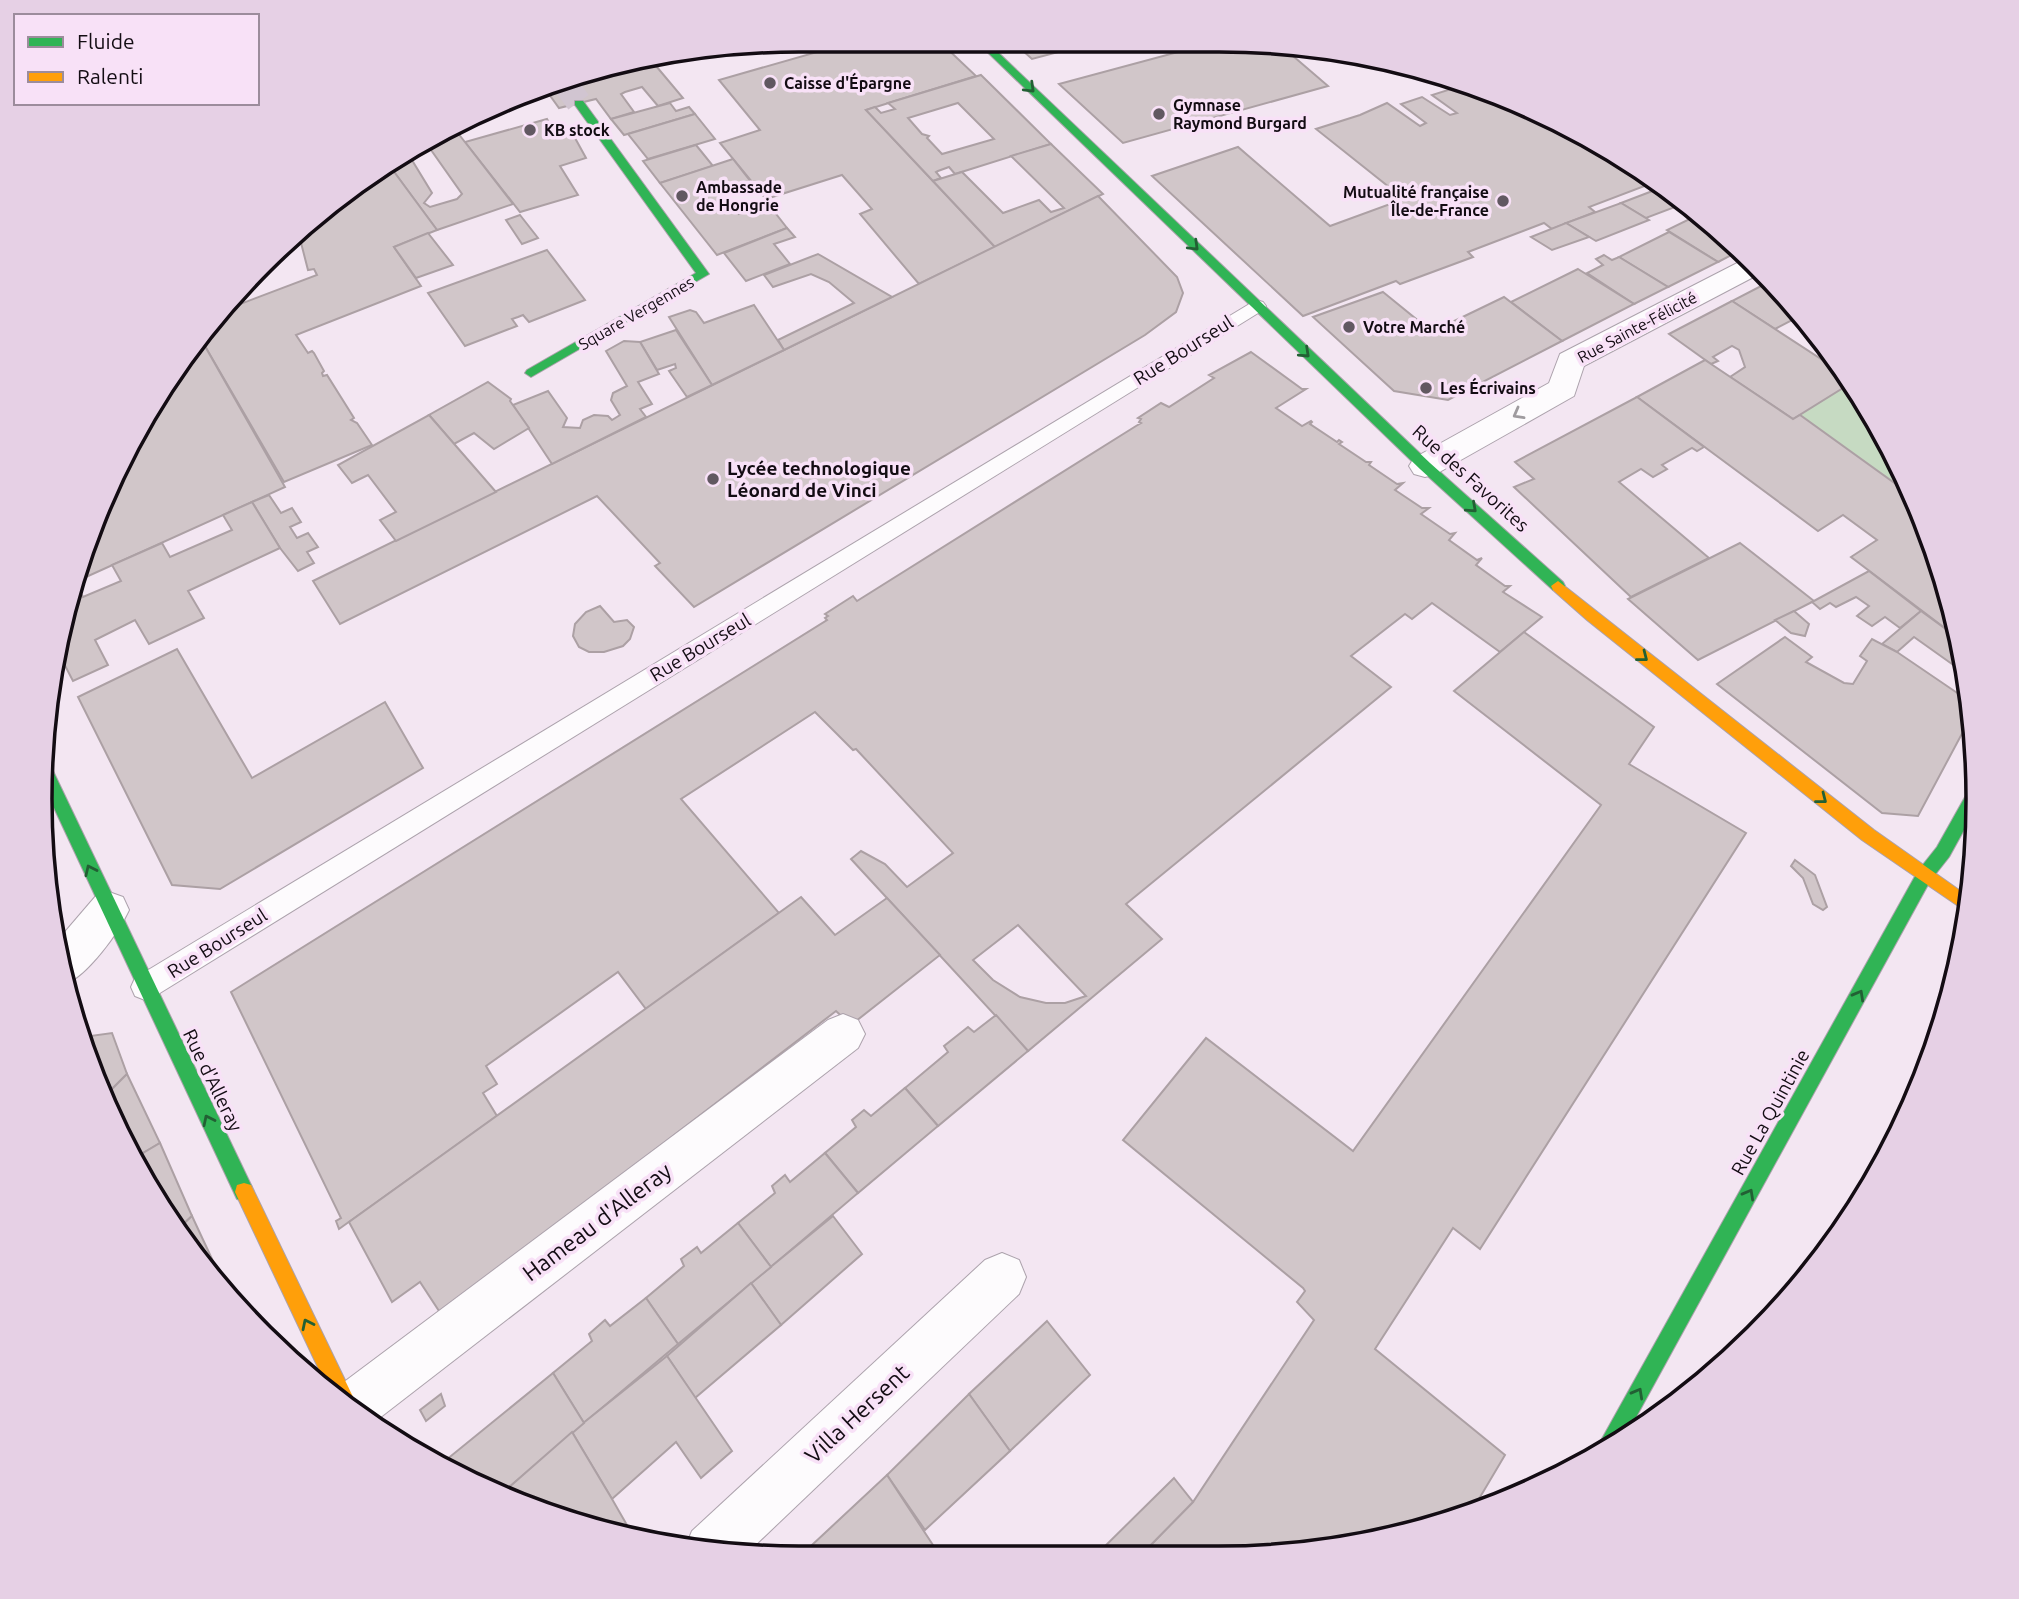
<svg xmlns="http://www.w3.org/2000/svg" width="2019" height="1599" font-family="Ubuntu,sans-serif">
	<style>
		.green { fill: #c6dac2 }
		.building { fill: #d1c6c9; stroke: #aca0a4; stroke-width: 2; fill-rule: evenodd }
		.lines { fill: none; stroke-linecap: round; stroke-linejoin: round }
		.secondary-tunnel { stroke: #d1c5d1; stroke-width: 25; stroke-dasharray: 25 13; stroke-linecap: butt }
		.lane-casing { stroke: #aca2ac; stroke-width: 2 }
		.street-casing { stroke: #aca2ac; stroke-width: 2 }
		.fast-casing { stroke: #aca2ac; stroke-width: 2 }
		.slow-casing { stroke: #aca2ac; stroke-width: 2 }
		.lane { fill: #fdfbfd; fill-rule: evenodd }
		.street { fill: #fdfbfd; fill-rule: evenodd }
		.fast { fill: #30b455; fill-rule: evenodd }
		.slow { fill: #ff9f0a; fill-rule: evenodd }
		.oneway { stroke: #226034 }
		.oneway2 { stroke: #9f9b9f }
		.poi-dot { fill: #615861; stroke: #f8e1f7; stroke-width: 2.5 }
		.labels { text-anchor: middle; stroke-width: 7; stroke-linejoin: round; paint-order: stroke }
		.far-poi-label { font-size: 16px; font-weight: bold; fill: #130c13; stroke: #f8e1f7; text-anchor: start }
		.far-street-label { font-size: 16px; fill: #130c13; stroke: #f8e1f7 }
		.street-label { font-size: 19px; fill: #130c13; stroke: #f8e1f7 }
		.poi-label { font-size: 19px; font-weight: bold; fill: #130c13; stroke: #f8e1f7; text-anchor: start }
		.near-street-label { font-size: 23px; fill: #130c13; stroke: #f8e1f7 }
		.rim { fill: none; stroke: #130c13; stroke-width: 3.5 }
	</style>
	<rect width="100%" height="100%" fill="#f3e6f2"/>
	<!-- green -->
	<polygon class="green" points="1851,383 1877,420 1911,495 1800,415"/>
	<!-- building -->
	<g class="building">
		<polygon points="859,40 939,41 976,76 866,110 995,247 919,284 860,214 872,209 842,175 766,199 720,143 760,130 719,80"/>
		<polygon points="1012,41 1100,41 1032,59"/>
		<polygon points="1215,42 1279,44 1328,86 1123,143 1059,84"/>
		<polygon points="651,60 683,98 658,106 642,87 625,92 621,94 634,112 611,119 596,99 559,108 546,90 603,66"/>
		<path d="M981 75 1051 144 955 174 949 167 938 171 936 172 941 178 933 181 866 110 875 107 881 113 895 109 888 103ZM958 103 994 139 942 154 927 138 929 136 922 134 908 118Z"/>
		<polygon points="1470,83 1593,139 1655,182 1589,207 1595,212 1552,229 1544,223 1468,252 1473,257 1400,284 1396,281 1303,316 1152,176 1238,147 1330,226 1404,199 1316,129 1360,115 1387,103 1420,126 1426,123 1401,104 1422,97 1450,115 1457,113 1432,95"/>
		<polygon points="670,103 676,111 689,107 695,114 624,135 611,119"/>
		<polygon points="695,114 715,139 648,159 628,134"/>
		<polygon points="547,119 557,136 569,133 575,138 586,158 560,166 578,195 520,212 465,142"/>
		<polygon points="454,128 513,204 437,230 389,165 407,152 432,193 424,203 430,207 457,199 462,194 424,140"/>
		<polygon points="1051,144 1103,194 995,247 933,181 962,172 1003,213 1039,200 1051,212 1064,208 1011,156"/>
		<polygon points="696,145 713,166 660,183 643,161"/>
		<polygon points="733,159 751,182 722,191 739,214 769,205 787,228 717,255 660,183"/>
		<polygon points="389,165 437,230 394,247 421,286 296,335 308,353 312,351 314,353 324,371 322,373 323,376 327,375 354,418 351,420 357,423 372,445 284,482 202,341 227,309 317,275 314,269 308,270 299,235"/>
		<polygon points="1663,187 1683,204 1646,218 1621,203"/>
		<polygon points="1098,196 1177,277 1183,293 1176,312 1145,335 694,607 655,566 660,563 597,496 340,624 313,581"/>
		<polygon points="1621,203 1649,220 1596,241 1566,223"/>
		<polygon points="1700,214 1720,228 1741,250 1718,262 1667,230"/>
		<polygon points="520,215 538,238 522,244 506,220"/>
		<polygon points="1566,223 1589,237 1552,250 1531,237"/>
		<polygon points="787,228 795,237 774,244 790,264 746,281 724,253"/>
		<polygon points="1669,232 1718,262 1668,287 1619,257"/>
		<polygon points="428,233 453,265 416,278 394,247"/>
		<polygon points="547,250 585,300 529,322 523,315 518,317 512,319 517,326 465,346 428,293"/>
		<polygon points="818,254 892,297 784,350 778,340 854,303 829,282 811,274 773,287 764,275"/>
		<polygon points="1604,255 1612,260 1619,257 1668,287 1634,304 1587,273 1603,265 1596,259"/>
		<polygon points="1578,269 1634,304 1562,341 1511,302"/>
		<polygon points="1765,284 1791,300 1802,315 1775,329 1732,301"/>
		<polygon points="1383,292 1420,322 1435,326 1437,322 1444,326 1504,297 1562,341 1448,400 1394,391 1313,317"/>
		<polygon points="1732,301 1844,374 1851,383 1793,419 1730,377 1745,367 1739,350 1732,346 1713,357 1718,361 1711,364 1669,334"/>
		<polygon points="754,305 784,350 712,385 669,317 690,310 696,312 704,323"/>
		<polygon points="676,330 712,385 687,397 669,371 676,368 675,364 657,370 640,342"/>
		<polygon points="202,341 285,487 75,582 142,420"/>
		<polygon points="624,341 640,342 659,374 638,382 652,404 640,409 646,417 552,464 513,405 548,391 567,418 563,427 580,428 583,420 594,415 608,416 612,420 620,415 611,400 613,393 627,386 606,351"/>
		<path d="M1251 352 1302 389H1306L1276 408 1302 426 1311 421 1312 422 1310 424 1337 442 1339 440 1342 442 1339 444 1366 462H1371L1369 465 1397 484 1403 483 1395 490 1422 508H1429L1421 514 1450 534 1455 533 1449 540 1477 560 1482 558 1476 565 1505 586H1510L1503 592 1542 617 1500 652 1432 603 1412 619 1405 614 1351 656 1391 687 1126 904 1162 939 1028 1051 851 859 861 851 885 864 907 887 953 853 856 749 853 750 815 712 681 799 779 913 646 1009 618 972 486 1066 497 1084 483 1093 497 1116 339 1229 336 1221 341 1218 231 992 827 620 825 618 828 616 825 614 853 596 857 601 1136 426 1141 423 1139 422 1141 419 1138 418 1161 403 1169 407 1214 378 1209 375ZM1018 925 1086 996 1065 1003H1046L1020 997 993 980 973 960Z"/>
		<polygon points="1705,360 1793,419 1800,415 1911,495 1939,556 1958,638 1851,557 1877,540 1843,515 1818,531 1637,397"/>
		<polygon points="488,382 511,399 510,401 529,428 494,449 474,433 454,444 429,415"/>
		<polygon points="1637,397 1704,447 1697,451 1692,448 1662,465 1667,469 1653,477 1641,469 1619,482 1709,558 1631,597 1514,487 1534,479 1515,462"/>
		<polygon points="429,415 496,492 396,541 380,520 396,512 368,475 352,483 338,465"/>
		<polygon points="269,495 281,513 292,508 301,522 290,527 297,538 308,533 318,547 307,552 314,563 298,571 280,548 252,502"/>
		<polygon points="252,502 280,548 188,591 204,618 149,644 135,620 95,640 108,665 73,681 59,654 66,603 75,582 83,597 121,581 112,565 162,543 170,557 232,530 223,515"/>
		<polygon points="1740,543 1814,601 1698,660 1628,599"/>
		<polygon points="1869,571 1921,611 1900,628 1885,617 1872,626 1857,616 1869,606 1856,597 1836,607 1830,603 1820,609 1812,602"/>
		<polygon points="600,606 614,622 627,620 634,627 630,639 623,646 604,652 589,652 579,647 573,636 575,624 586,612"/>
		<polygon points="1794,611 1809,624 1805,636 1791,633 1775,620"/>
		<polygon points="1921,611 1958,638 1966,674 1914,637 1897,652 1882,644"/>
		<polygon points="1524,632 1654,727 1629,764 1746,833 1480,1249 1453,1228 1375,1349 1505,1455 1473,1509 1416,1533 1270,1557 1138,1558 1193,1502 1314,1320 1297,1302 1305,1291 1303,1288 1123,1140 1206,1038 1353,1151 1601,805 1454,691"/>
		<polygon points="1785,637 1812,657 1806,662 1844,683 1853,684 1867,661 1860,656 1872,639 1897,652 1972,703 1973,713 1918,816 1882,813 1717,684"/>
		<polygon points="177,649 252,778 385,702 423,768 220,889 172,885 78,697"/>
		<polygon points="1795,860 1815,875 1827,907 1823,910 1813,904 1803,878 1791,866"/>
		<polygon points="801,897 835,935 887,898 940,955 851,1025 836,1011 441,1314 420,1282 392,1302 349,1222"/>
		<polygon points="996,1015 1028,1051 938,1126 905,1088 948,1052 944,1046 968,1027 974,1032"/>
		<polygon points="112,1033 127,1074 107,1094 83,1037"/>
		<polygon points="127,1074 160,1143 133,1159 107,1094"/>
		<polygon points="905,1088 938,1126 858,1193 825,1153 856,1127 852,1120 864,1110 871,1116"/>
		<polygon points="160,1143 192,1216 178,1229 142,1179 133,1159"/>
		<polygon points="825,1153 858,1193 771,1267 738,1223 775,1193 772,1186 785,1175 790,1182"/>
		<polygon points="192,1216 212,1259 229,1300 178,1229"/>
		<polygon points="833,1216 862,1254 781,1325 751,1283"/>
		<polygon points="738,1223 771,1267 678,1344 646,1298 684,1266 681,1259 697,1247 701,1253"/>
		<polygon points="751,1283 781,1325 695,1398 667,1356"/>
		<polygon points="646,1298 678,1344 584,1423 553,1373 592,1341 589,1334 605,1320 610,1326"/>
		<polygon points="1047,1321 1090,1375 1010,1451 969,1394"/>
		<polygon points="667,1356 732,1451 701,1478 676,1442 612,1499 572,1432"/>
		<polygon points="553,1373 584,1423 499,1496 448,1466 446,1460"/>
		<polygon points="441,1394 445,1406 426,1421 420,1410"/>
		<polygon points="969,1394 1010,1451 925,1530 887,1475"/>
		<polygon points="572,1432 612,1499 635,1539 509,1501 499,1496"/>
		<polygon points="887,1475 933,1545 920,1558 797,1559"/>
		<polygon points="1174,1478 1193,1502 1138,1558 1093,1558"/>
	</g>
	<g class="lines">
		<!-- secondary-tunnel -->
		<polyline class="secondary-tunnel" points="564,82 579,103"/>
		<defs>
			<polygon id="lane" points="1256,300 1263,302 1266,306 1263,310 155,996 145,1000 135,996 131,987 135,978"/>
			<g id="street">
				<polygon points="1749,257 1763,272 1584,366 1574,396 1436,474 1425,477 1414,474 1409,466 1414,458 1549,383 1560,354"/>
				<path d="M109 892 123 897 129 910C119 932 87 976 65 984L59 939 95 897Z"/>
				<polygon points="843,1014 858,1020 865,1034 858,1048 373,1423 330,1395 332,1391 828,1020"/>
				<polygon points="1002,1253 1019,1260 1026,1277 1019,1294 746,1554 685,1548 692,1531 985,1260"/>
			</g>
			<g id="fast">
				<polygon points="976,41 986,41 1430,463 1563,582 1565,586 1563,590 1553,590 1420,469"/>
				<polygon points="575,101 583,101 709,274 531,377 525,373 527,370 696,273 575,105"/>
				<polygon points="45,763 52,769 251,1185 253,1192 251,1199 244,1201 237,1199 42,782"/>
				<polygon points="1975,788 1976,808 1949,857 1930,881 1624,1439 1597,1458 1594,1453 1598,1446 1918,871 1937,847 1969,790"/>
			</g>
			<g id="slow">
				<polygon points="1558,581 1874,830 1969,897 1967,912 1862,840 1587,620 1553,590 1551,586"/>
				<polygon points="244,1183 251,1185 355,1401 358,1408 356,1413 332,1397 235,1192 237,1185"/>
			</g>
		</defs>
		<!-- lane casing -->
		<use href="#lane" class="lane-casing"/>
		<!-- street casing -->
		<use href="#street" class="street-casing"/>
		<!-- fast casing -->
		<use href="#fast" class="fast-casing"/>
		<!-- slow casing -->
		<use href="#slow" class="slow-casing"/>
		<!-- lane -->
		<use href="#lane" class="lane"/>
		<!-- street -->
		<use href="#street" class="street"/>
		<!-- fast -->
		<use href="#fast" class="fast"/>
		<!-- slow -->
		<use href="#slow" class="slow"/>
	</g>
	<!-- one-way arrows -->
	<defs><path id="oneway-chevron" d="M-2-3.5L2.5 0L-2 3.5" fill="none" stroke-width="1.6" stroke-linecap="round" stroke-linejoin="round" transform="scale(1.75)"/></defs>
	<g class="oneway">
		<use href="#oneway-chevron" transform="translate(1030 88) rotate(44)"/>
		<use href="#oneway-chevron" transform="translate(1194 246) rotate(44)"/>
		<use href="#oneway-chevron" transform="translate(1305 353) rotate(43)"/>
		<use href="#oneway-chevron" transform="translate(1472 508) rotate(42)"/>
		<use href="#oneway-chevron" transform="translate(1643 657) rotate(38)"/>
		<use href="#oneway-chevron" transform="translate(1822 799) rotate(38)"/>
		<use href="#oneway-chevron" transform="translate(90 870) rotate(-115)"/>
		<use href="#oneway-chevron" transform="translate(1859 995) rotate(-61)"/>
		<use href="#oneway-chevron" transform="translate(208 1120) rotate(-116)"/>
		<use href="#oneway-chevron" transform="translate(1749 1194) rotate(-61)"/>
		<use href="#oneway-chevron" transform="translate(307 1324) rotate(-116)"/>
		<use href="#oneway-chevron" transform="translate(1638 1393) rotate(-61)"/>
	</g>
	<use class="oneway2" href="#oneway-chevron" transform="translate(1518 414) rotate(151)"/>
	<!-- markers -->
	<g class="poi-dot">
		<circle cx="770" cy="83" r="7"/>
		<circle cx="1159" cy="114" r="7"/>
		<circle cx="530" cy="130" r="7"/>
		<circle cx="682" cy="196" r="7"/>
		<circle cx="1503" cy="201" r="7"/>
		<circle cx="1349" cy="327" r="7"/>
		<circle cx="1426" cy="388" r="7"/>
		<circle cx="713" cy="479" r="7"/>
	</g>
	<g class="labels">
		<!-- far-poi labels -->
		<g class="far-poi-label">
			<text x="784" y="89">Caisse d'Épargne</text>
			<text x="1173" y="111">Gymnase<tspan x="1173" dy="18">Raymond Burgard</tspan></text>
			<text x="544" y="136">KB stock</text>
			<text x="696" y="193">Ambassade<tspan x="696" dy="18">de Hongrie</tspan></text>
			<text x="1489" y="198" text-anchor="end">Mutualité française<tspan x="1489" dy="18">Île-de-France</tspan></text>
			<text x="1363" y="333">Votre Marché</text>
			<text x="1440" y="394">Les Écrivains</text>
		</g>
		<!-- far-street labels -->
		<g class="far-street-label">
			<text transform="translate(636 313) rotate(-30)" y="6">Square Vergennes</text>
			<text transform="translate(1637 327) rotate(-28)" y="6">Rue Sainte-Félicité</text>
		</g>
		<!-- street labels -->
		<g class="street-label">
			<text transform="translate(1183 350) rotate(-32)" y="7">Rue Bourseul</text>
			<text transform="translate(1471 478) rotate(42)" y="7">Rue des Favorites</text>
			<text transform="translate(700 647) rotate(-31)" y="7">Rue Bourseul</text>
			<text transform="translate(217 943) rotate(-32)" y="7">Rue Bourseul</text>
			<text transform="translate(213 1080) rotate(64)" y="7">Rue d'Alleray</text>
			<text transform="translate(1770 1112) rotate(-61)" y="7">Rue La Quintinie</text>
		</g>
		<!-- poi labels -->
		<g class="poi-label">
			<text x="727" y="475">Lycée technologique<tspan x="727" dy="22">Léonard de Vinci</tspan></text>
		</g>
		<!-- near-street labels -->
		<g class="near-street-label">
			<text transform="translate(597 1222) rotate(-37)" y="8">Hameau d'Alleray</text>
			<text transform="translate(857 1414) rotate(-43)" y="8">Villa Hersent</text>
		</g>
	</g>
	<!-- crop -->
	<path d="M0 0H2019V1599H0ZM799 52H1219A747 747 0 0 1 1966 799V799A747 747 0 0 1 1219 1546H799A747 747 0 0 1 52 799V799A747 747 0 0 1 799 52Z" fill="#e6d0e5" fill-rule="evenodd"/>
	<path class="rim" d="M799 52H1219A747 747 0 0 1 1966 799V799A747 747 0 0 1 1219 1546H799A747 747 0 0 1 52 799V799A747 747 0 0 1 799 52Z"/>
	<!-- legend -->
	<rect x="14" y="14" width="245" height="91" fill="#f8e1f7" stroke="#9c8c9c" stroke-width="2"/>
	<rect x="28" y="37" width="35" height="10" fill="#30b455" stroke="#9c8c9c" stroke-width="2"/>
	<text x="77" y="49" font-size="21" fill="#130c13">Fluide</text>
	<rect x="28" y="72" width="35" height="10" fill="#ff9f0a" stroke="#9c8c9c" stroke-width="2"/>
	<text x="77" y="84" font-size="21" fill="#130c13">Ralenti</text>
</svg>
